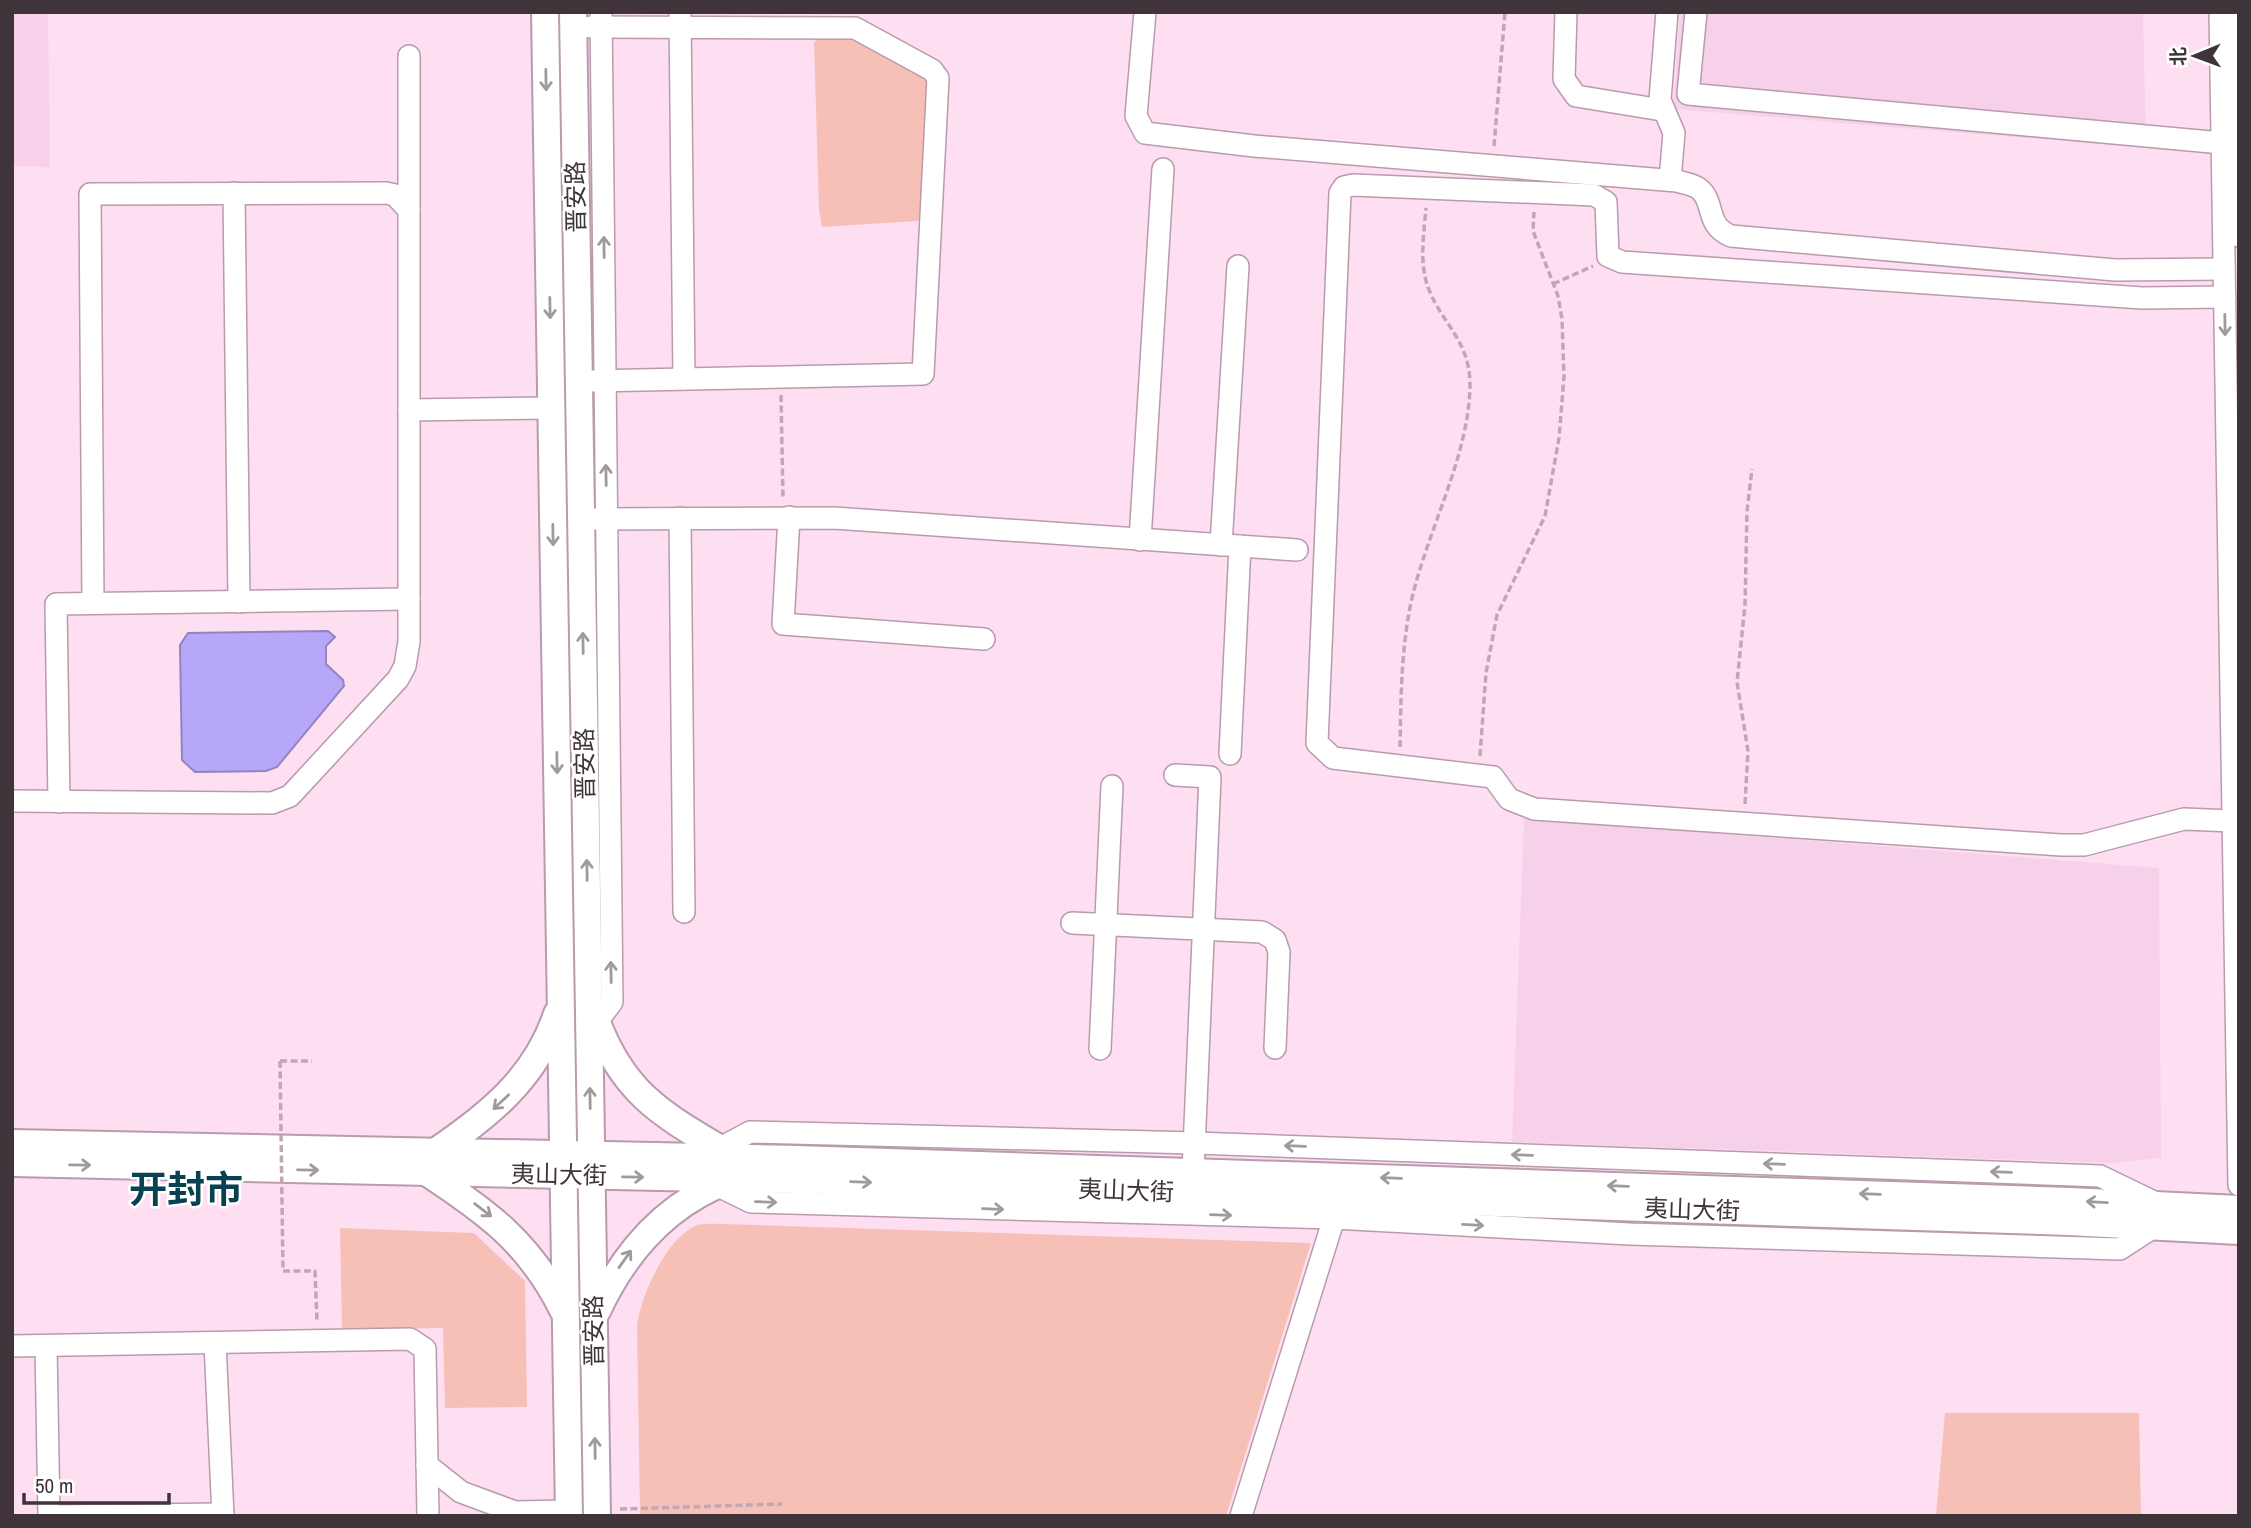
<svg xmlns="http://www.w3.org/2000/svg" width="2251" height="1528" font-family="'Archivo Narrow','Noto Sans SC',sans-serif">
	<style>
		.built { fill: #f7d1e9 }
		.green { fill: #f7c0b7 }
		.water { fill: #b6a7f9; stroke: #9384c0; stroke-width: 2 }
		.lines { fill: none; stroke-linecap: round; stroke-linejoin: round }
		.minor-casing { stroke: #b89bad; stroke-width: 24 }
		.major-casing { stroke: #b89bad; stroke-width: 30 }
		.path { stroke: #bfa7b6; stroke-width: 3.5; stroke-dasharray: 7 3.5; stroke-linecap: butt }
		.minor { stroke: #fff; stroke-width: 21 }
		.major { stroke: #fff; stroke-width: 26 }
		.path-bridge { stroke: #bfa7b6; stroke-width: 3.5; stroke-dasharray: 7 3.5; stroke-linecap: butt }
		.oneway { stroke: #a09a9d }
		.labels { text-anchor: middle; stroke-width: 5; stroke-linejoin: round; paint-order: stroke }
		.street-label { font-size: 24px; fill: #40343b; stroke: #fff }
		.town-label { font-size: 38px; font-weight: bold; fill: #084250; stroke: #fff }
	</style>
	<rect width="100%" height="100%" fill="#fedff2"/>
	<!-- built -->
	<g class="built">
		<polygon points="12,12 48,12 50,167 12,166"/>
		<polygon points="1680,12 2143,12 2146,148 1673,109"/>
		<polygon points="1524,818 2159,868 2161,1158 2115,1163 1512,1142"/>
	</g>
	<!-- green -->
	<g class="green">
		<polygon points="852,37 927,79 929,85 921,218 917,221 822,227 819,209 814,42 820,38"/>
		<path d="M723 1224 1311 1243 1226 1516H640L637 1325C641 1296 666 1239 695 1226 702 1223 715 1224 723 1224Z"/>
		<polygon points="340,1228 474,1233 525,1281 527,1407 445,1408 443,1328 342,1330"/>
		<polygon points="1945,1413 2139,1413 2141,1516 1936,1516"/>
	</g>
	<!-- water -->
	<polygon class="water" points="328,631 335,637 326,646 326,664 343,680 344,686 277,767 266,771 195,772 182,760 180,645 188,633"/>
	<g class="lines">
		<defs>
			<g id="minor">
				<path d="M1145 12 1136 116 1145 133 1254 146 1677 181C1683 183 1692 184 1698 188 1716 201 1704 225 1731 236L2115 270 2224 269"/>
				<polyline points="1566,12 1564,79 1576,96 1662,110"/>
				<polyline points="1667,12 1660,100 1674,133 1670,180"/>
				<polyline points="1696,12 1688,94 2222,143"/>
				<polyline points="2220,12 2239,1185"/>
				<polyline points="2235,12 2239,236"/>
				<polyline points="680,14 684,379"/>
				<polyline points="590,27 855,28 932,70 938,78 923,374 593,381"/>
				<polyline points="234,193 239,602"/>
				<polyline points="2225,297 2142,298 1622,262 1608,256 1606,202 1594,195 1353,185 1344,187 1340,193 1317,743 1333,758 1493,777 1509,799 1534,809 2061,845 2084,845 2184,819 2233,821"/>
				<polyline points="409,410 551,408"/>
				<polyline points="789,517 783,624 984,639"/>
				<polyline points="680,518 684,912"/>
				<polyline points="594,519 834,518 1297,550"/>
				<polyline points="1140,540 1163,169"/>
				<polyline points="1221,545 1238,266"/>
				<polyline points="93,603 90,194 386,193 395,195 409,210"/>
				<polyline points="1230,754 1240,546"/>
				<polyline points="1175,775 1210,777 1193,1172"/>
				<polyline points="12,801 272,803 290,796 398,679 405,666 409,641 409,56"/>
				<polyline points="59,802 56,604 409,599"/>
				<polyline points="1072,923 1262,932 1275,940 1279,952 1275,1048"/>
				<polyline points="589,1032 612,1002 601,12"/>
				<polyline points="1100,1049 1112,786"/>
				<polyline points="709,1154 750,1132 1195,1143 2100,1176 2156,1203"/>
				<polyline points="708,1181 751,1202 1334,1218 1630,1234 2120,1249 2154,1227"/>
				<polyline points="215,1343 223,1516"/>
				<polyline points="12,1346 410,1339 425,1349 428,1516"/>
				<polyline points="46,1346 49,1516 223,1514"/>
				<polyline points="427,1465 461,1492 515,1512"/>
				<polyline points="503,1516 515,1512 568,1511"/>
				<polyline points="1241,1516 1334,1218"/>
			</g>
			<g id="major">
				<polyline points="545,12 569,1516"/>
				<polyline points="573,12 597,1516"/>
				<path d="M595 1017C623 1096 665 1116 734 1157"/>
				<polyline points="12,1143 796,1159 2070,1201 2239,1209"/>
				<path d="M435 1152C488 1116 536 1078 557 1014"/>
				<polyline points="12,1163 796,1180 2069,1222 2239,1231"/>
				<path d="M426 1172C487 1212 530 1243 563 1310"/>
				<path d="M597 1311C624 1253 665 1205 727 1181"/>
			</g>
		</defs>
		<!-- minor casing -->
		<use href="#minor" class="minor-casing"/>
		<!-- major casing -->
		<use href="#major" class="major-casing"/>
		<!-- path -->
		<g class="path">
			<polyline points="1494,146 1505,12"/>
			<polyline points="1553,284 1593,266"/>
			<polyline points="781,395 783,498"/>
			<path d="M1400 747C1401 697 1401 647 1412 598 1428 529 1470 454 1470 383 1469 339 1441 323 1428 287 1419 263 1424 233 1426 208"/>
			<polyline points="1480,756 1486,673 1497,615 1545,516 1559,438 1564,377 1562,319 1558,296 1533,231 1534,212"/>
			<polyline points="1745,804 1748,751 1737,682 1745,605 1747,511 1752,469"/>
			<polyline points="280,1061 312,1061"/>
			<polyline points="283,1271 315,1271 317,1321"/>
			<polyline points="620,1509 782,1504"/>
		</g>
		<!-- minor -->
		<use href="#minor" class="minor"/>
		<!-- major -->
		<use href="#major" class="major"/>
		<!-- path-bridge -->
		<polyline class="path-bridge" points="280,1061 283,1271"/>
	</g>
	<!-- one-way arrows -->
	<defs><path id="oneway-shaft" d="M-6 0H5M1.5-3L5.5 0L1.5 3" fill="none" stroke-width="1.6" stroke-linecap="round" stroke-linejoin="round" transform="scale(1.75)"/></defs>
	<g class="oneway">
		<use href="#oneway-shaft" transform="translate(546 80) rotate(89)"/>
		<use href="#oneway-shaft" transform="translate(604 247) rotate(-91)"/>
		<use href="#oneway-shaft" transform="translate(550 308) rotate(89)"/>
		<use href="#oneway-shaft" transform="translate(2225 325) rotate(89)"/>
		<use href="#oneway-shaft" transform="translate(606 475) rotate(-91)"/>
		<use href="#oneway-shaft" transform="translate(553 535) rotate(89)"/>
		<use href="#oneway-shaft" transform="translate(583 643) rotate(-91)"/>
		<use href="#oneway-shaft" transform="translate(557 763) rotate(89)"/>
		<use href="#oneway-shaft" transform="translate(587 870) rotate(-91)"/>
		<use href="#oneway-shaft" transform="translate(611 972) rotate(-91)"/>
		<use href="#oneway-shaft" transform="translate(590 1098) rotate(-91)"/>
		<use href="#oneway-shaft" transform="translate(501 1102) rotate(137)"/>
		<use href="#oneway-shaft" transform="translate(1295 1146) rotate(-178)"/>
		<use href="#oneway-shaft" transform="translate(1522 1155) rotate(-178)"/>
		<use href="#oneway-shaft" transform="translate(1774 1164) rotate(-178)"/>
		<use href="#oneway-shaft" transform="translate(80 1165) rotate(1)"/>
		<use href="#oneway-shaft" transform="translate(308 1170) rotate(1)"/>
		<use href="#oneway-shaft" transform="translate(2001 1172) rotate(-178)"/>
		<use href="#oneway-shaft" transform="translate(633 1177) rotate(1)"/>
		<use href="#oneway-shaft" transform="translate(1391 1178) rotate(-178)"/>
		<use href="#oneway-shaft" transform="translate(861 1182) rotate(2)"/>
		<use href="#oneway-shaft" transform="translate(1618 1186) rotate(-178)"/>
		<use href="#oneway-shaft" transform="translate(1870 1194) rotate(-178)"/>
		<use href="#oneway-shaft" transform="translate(766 1202) rotate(2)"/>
		<use href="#oneway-shaft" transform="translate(2097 1202) rotate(-177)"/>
		<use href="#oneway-shaft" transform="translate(993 1209) rotate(2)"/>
		<use href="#oneway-shaft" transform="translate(483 1210) rotate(37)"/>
		<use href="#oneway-shaft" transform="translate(1221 1215) rotate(2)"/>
		<use href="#oneway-shaft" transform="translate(1473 1225) rotate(3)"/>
		<use href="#oneway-shaft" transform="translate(625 1259) rotate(-55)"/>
		<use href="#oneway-shaft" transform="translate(595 1448) rotate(-91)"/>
	</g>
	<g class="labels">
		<!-- street labels -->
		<g class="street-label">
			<text transform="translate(576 197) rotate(-91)" y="8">晋安路</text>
			<text transform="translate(585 764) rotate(-91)" y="8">晋安路</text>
			<text transform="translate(559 1175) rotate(1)" y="8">夷山大街</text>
			<text transform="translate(1126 1191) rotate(2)" y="8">夷山大街</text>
			<text transform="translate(1692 1210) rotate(2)" y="8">夷山大街</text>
			<text transform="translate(594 1331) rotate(-91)" y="8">晋安路</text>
		</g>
		<!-- town labels -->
		<g class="town-label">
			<text x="186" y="1203">开封市</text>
		</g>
	</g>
	<!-- border -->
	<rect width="2251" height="1528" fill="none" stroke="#40343b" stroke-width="28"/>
	<!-- north arrow -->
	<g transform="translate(2195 56) rotate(269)" stroke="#ffffff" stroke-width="5" paint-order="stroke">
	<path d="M0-5L12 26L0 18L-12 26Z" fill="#40343b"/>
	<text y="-10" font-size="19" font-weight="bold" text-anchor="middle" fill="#40343b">北</text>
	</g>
	<!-- scale -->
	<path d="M24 1493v10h145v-10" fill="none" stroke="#40343b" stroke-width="3.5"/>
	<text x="35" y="1493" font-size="21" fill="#40343b" stroke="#ffffff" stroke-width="5" paint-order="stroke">50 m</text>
</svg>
